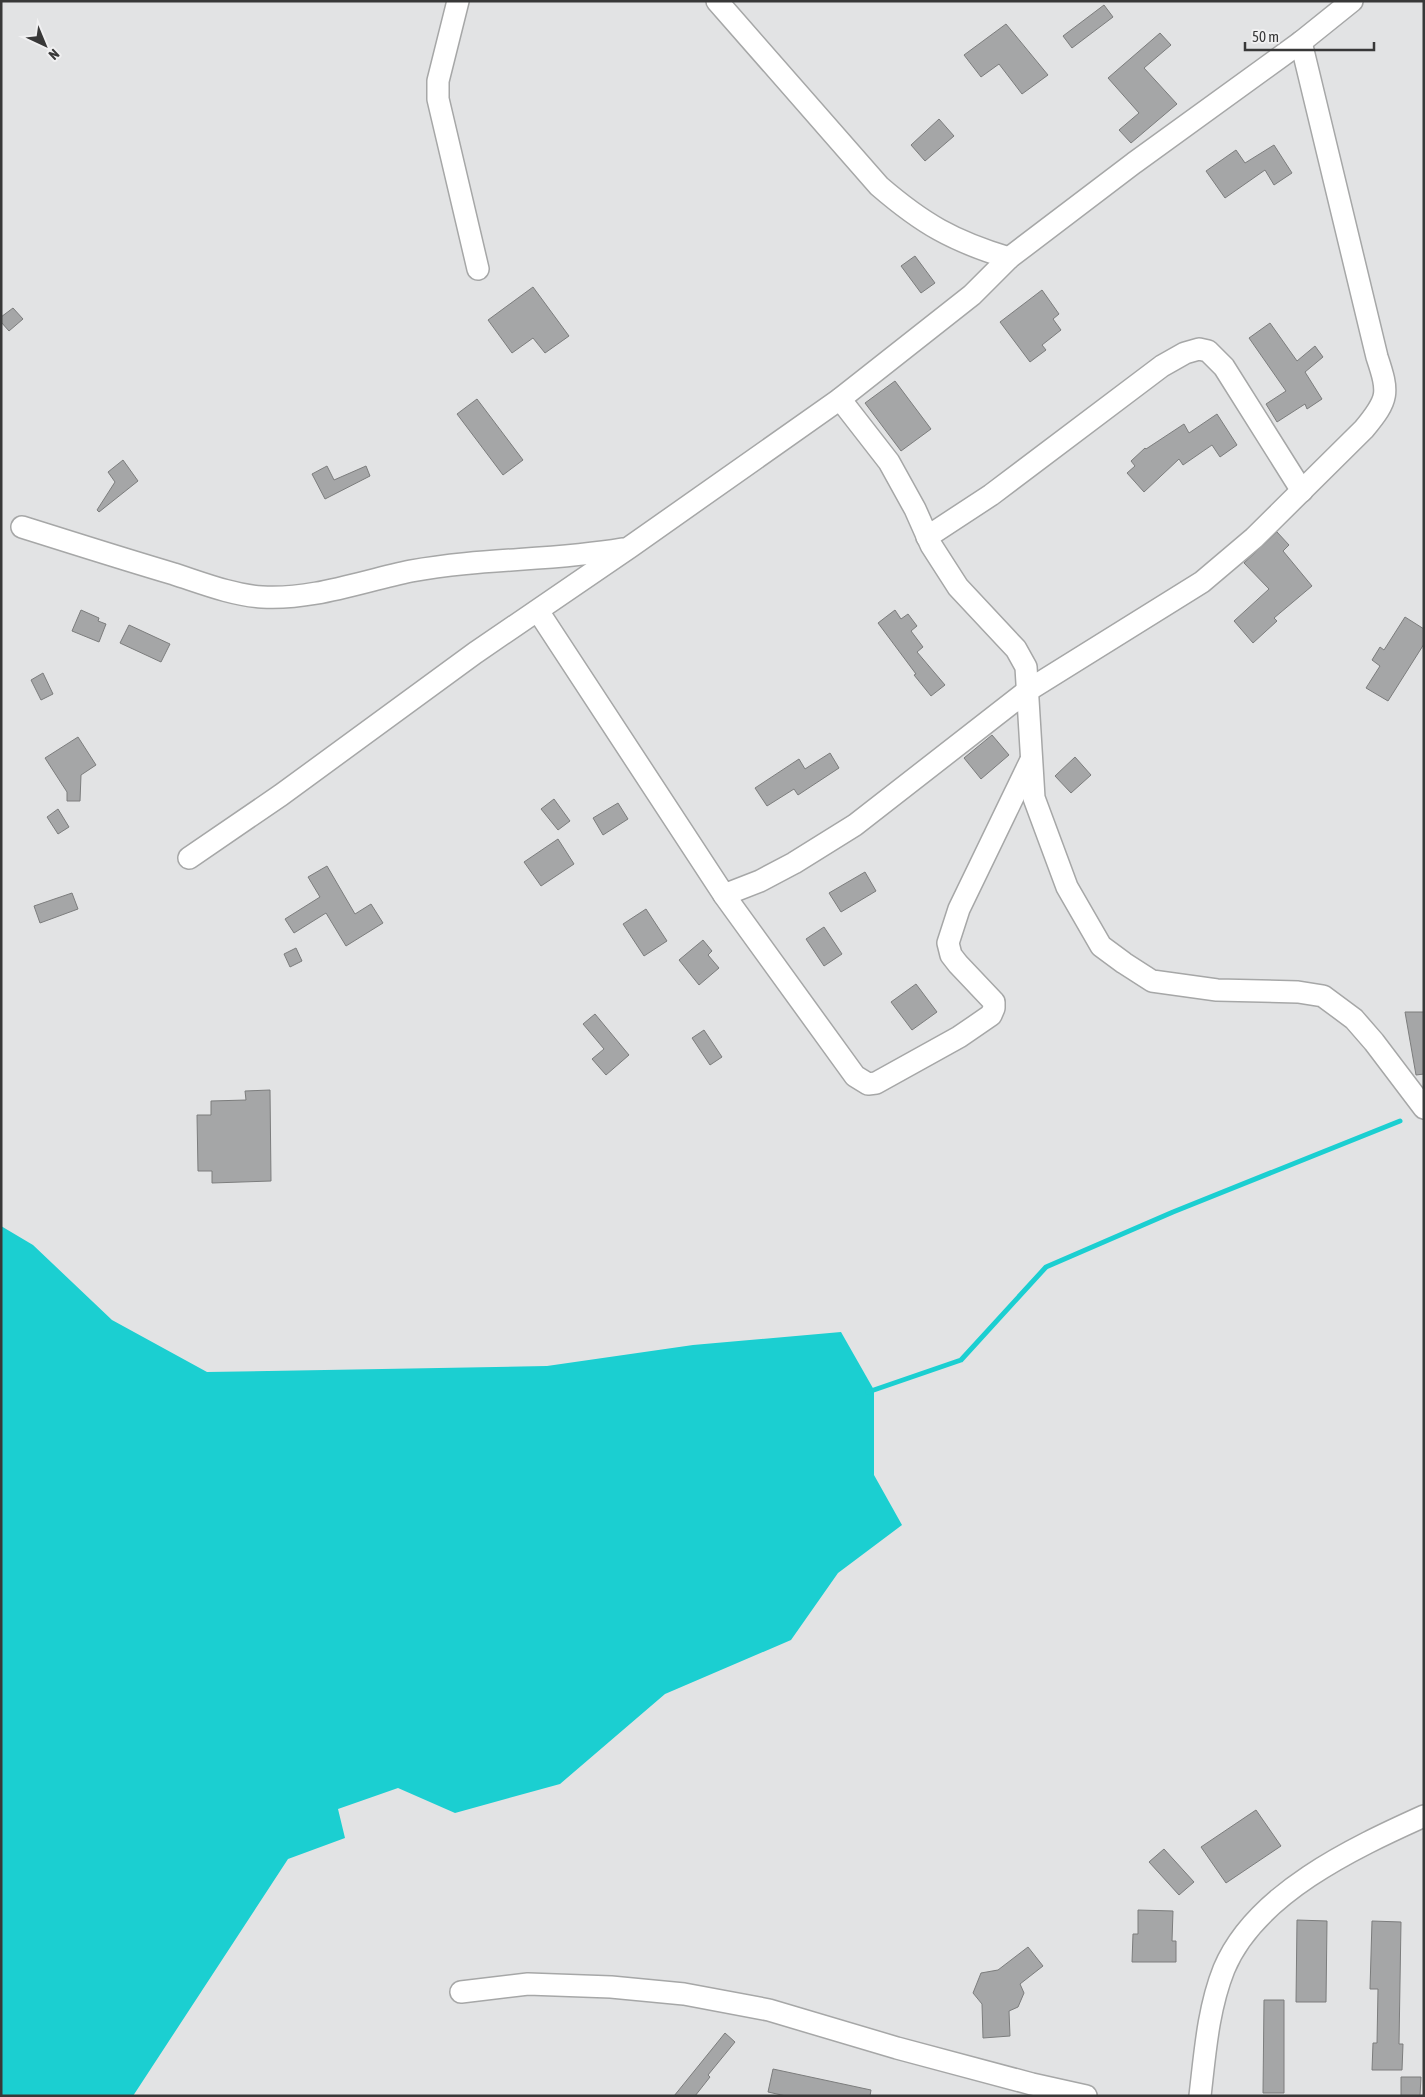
<svg xmlns="http://www.w3.org/2000/svg" width="1425" height="2097" font-family="'Asap Condensed',sans-serif">
	<style>
		.water { fill: #1bcfd1 }
		.lines { fill: none; stroke-linecap: round; stroke-linejoin: round }
		.stream { stroke: #1bcfd1; stroke-width: 5 }
		.building { fill: #a5a6a7; stroke: #7c7d7d }
		.minor-casing { stroke: #a6a7a7; stroke-width: 24 }
		.minor { stroke: #fff; stroke-width: 21 }
	</style>
	<rect width="100%" height="100%" fill="#e2e3e4"/>
	<!-- water -->
	<polygon class="water" points="1,1226 33,1245 112,1320 207,1372 547,1366 693,1345 841,1332 874,1390 874,1475 902,1525 838,1573 791,1640 665,1694 560,1784 455,1813 398,1788 338,1809 345,1838 288,1859 133,2096 1,2096"/>
	<g class="lines">
		<!-- stream -->
		<polyline class="stream" points="868,1392 961,1360 1046,1267 1173,1212 1400,1121"/>
	</g>
	<!-- building -->
	<g class="building">
		<polygon points="1104,5 1113,17 1072,48 1063,36"/>
		<polygon points="1006,24 1048,75 1022,94 999,64 981,77 964,55"/>
		<polygon points="1160,33 1171,45 1144,68 1177,104 1131,143 1119,130 1139,113 1108,78"/>
		<polygon points="939,119 954,136 925,161 911,145"/>
		<polygon points="1274,145 1292,173 1274,185 1265,170 1225,198 1206,171 1236,150 1245,163"/>
		<polygon points="915,256 935,283 921,293 901,266"/>
		<polygon points="533,287 569,336 545,353 533,338 512,353 488,320"/>
		<polygon points="1042,290 1059,314 1053,319 1061,330 1042,345 1046,350 1030,362 1000,322"/>
		<polygon points="13,308 23,319 9,331 1,322 1,317"/>
		<polygon points="1270,323 1297,361 1315,346 1323,357 1305,372 1322,399 1307,409 1305,404 1277,422 1266,404 1286,391 1249,338"/>
		<polygon points="895,381 931,429 901,451 865,403"/>
		<polygon points="477,399 523,460 503,475 457,414"/>
		<polygon points="1217,414 1237,445 1220,457 1212,445 1183,465 1179,459 1144,492 1127,473 1135,466 1131,461 1145,448 1146,449 1184,424 1189,433"/>
		<polygon points="123,460 138,481 99,512 97,510 115,482 108,472"/>
		<polygon points="327,466 334,480 366,466 370,476 325,499 312,474"/>
		<polygon points="1277,532 1289,545 1283,551 1312,586 1274,618 1277,621 1253,643 1234,621 1269,589 1244,563"/>
		<polygon points="81,610 99,618 98,621 106,624 99,642 72,631"/>
		<polygon points="895,610 901,619 908,614 917,626 911,631 923,647 917,652 945,685 931,696 914,675 916,674 878,623"/>
		<polygon points="1405,617 1424,629 1424,644 1388,701 1366,688 1380,666 1372,660 1380,647 1384,650"/>
		<polygon points="129,625 170,644 161,662 120,643"/>
		<polygon points="43,673 53,694 41,700 31,680"/>
		<polygon points="992,735 1009,755 981,779 964,758"/>
		<polygon points="78,737 96,765 81,775 80,801 67,801 67,792 45,758"/>
		<polygon points="830,753 839,768 798,795 794,789 767,806 755,788 799,759 805,769"/>
		<polygon points="1075,757 1091,775 1071,793 1055,776"/>
		<polygon points="554,799 570,821 558,830 541,809"/>
		<polygon points="618,803 628,819 603,835 593,818"/>
		<polygon points="58,809 69,827 58,834 47,817"/>
		<polygon points="558,839 574,864 541,886 524,862"/>
		<polygon points="327,866 355,914 371,904 383,923 346,946 326,913 294,933 285,919 320,897 308,877"/>
		<polygon points="865,872 876,891 841,912 829,893"/>
		<polygon points="72,893 78,909 40,923 34,906"/>
		<polygon points="646,909 667,941 644,956 623,924"/>
		<polygon points="824,927 842,954 824,966 806,939"/>
		<polygon points="703,940 712,951 708,955 719,968 699,985 679,960"/>
		<polygon points="296,948 302,961 290,967 284,954"/>
		<polygon points="916,984 937,1012 912,1030 891,1002"/>
		<polygon points="1405,1012 1424,1012 1424,1074 1416,1075"/>
		<polygon points="595,1014 629,1055 606,1075 592,1059 604,1049 583,1024"/>
		<polygon points="704,1030 722,1057 710,1065 692,1038"/>
		<polygon points="270,1090 271,1181 212,1183 212,1171 198,1171 197,1115 211,1115 211,1101 246,1100 245,1091"/>
		<polygon points="1256,1810 1281,1846 1226,1883 1201,1847"/>
		<polygon points="1164,1849 1194,1882 1179,1895 1149,1862"/>
		<polygon points="1138,1910 1173,1911 1172,1941 1176,1941 1176,1962 1132,1962 1133,1934 1138,1934"/>
		<polygon points="1297,1920 1327,1921 1326,2002 1296,2002"/>
		<polygon points="1372,1921 1401,1922 1399,2044 1403,2044 1402,2070 1372,2070 1373,2043 1377,2043 1378,1989 1370,1989"/>
		<polygon points="1028,1947 1043,1966 1020,1984 1024,1993 1018,2007 1009,2011 1010,2036 983,2038 982,2004 973,1993 981,1973 998,1970"/>
		<polygon points="1264,2000 1284,2000 1284,2093 1263,2093"/>
		<polygon points="725,2033 735,2042 708,2075 710,2077 695,2096 674,2096"/>
		<polygon points="773,2069 871,2090 870,2096 786,2096 768,2092"/>
		<polygon points="1401,2077 1421,2077 1420,2096 1401,2096"/>
	</g>
	<g class="lines">
		<defs>
			<g id="minor">
				<polyline points="458,1 438,81 438,99 478,269"/>
				<path d="M717 1 879 186C923 224 953 241 1009 258"/>
				<polyline points="840,399 889,462 915,509 931,545 958,587 1016,649 1026,667 1034,798 1067,887 1101,946 1124,963 1152,981 1217,990 1298,992 1323,996 1354,1019 1374,1042 1424,1108"/>
				<path d="M22 527C73 543 123 559 174 574 202 583 232 595 262 597 313 600 362 581 411 571 481 558 552 561 622 549"/>
				<polyline points="927,537 991,495 1162,366 1185,353 1199,349 1208,351 1224,367 1302,491"/>
				<path d="M538 611 724 895 760 881 794 863 855 825 1027 691 1202 582 1254 538 1364 429C1389 399 1389 393 1377 357L1301 42"/>
				<polyline points="189,858 281,795 475,653 630,547 840,399 972,295 1009,258 1134,163 1301,42 1352,1"/>
				<polyline points="724,895 855,1076 868,1084 876,1083 959,1037 991,1015 994,1008 994,1002 958,964 951,955 948,943 959,909 1030,762"/>
				<polyline points="461,1992 528,1984 611,1987 684,1994 769,2010 897,2048 1032,2084 1086,2096"/>
				<path d="M1200 2096C1205 2053 1208 2009 1224 1969 1255 1894 1353 1848 1424 1816"/>
			</g>
		</defs>
		<!-- minor casing -->
		<use href="#minor" class="minor-casing"/>
		<!-- minor -->
		<use href="#minor" class="minor"/>
	</g>
	<!-- border -->
	<rect width="1425" height="2097" fill="none" stroke="#383838" stroke-width="5"/>
	<!-- north arrow -->
	<g transform="translate(45 45) rotate(136)" stroke="#f0f0f1" stroke-width="4" paint-order="stroke">
	<path d="M0-4L9 19L0 12L-9 19Z" fill="#383838"/>
	<text y="-8" font-size="14" font-weight="bold" text-anchor="middle" fill="#383838">N</text>
	</g>
	<!-- scale -->
	<path d="M1245 42v8h129v-8" fill="none" stroke="#383838" stroke-width="2.5"/>
	<text x="1252" y="42" font-size="15" fill="#383838" stroke="#f0f0f1" stroke-width="4" paint-order="stroke">50 m</text>
</svg>
